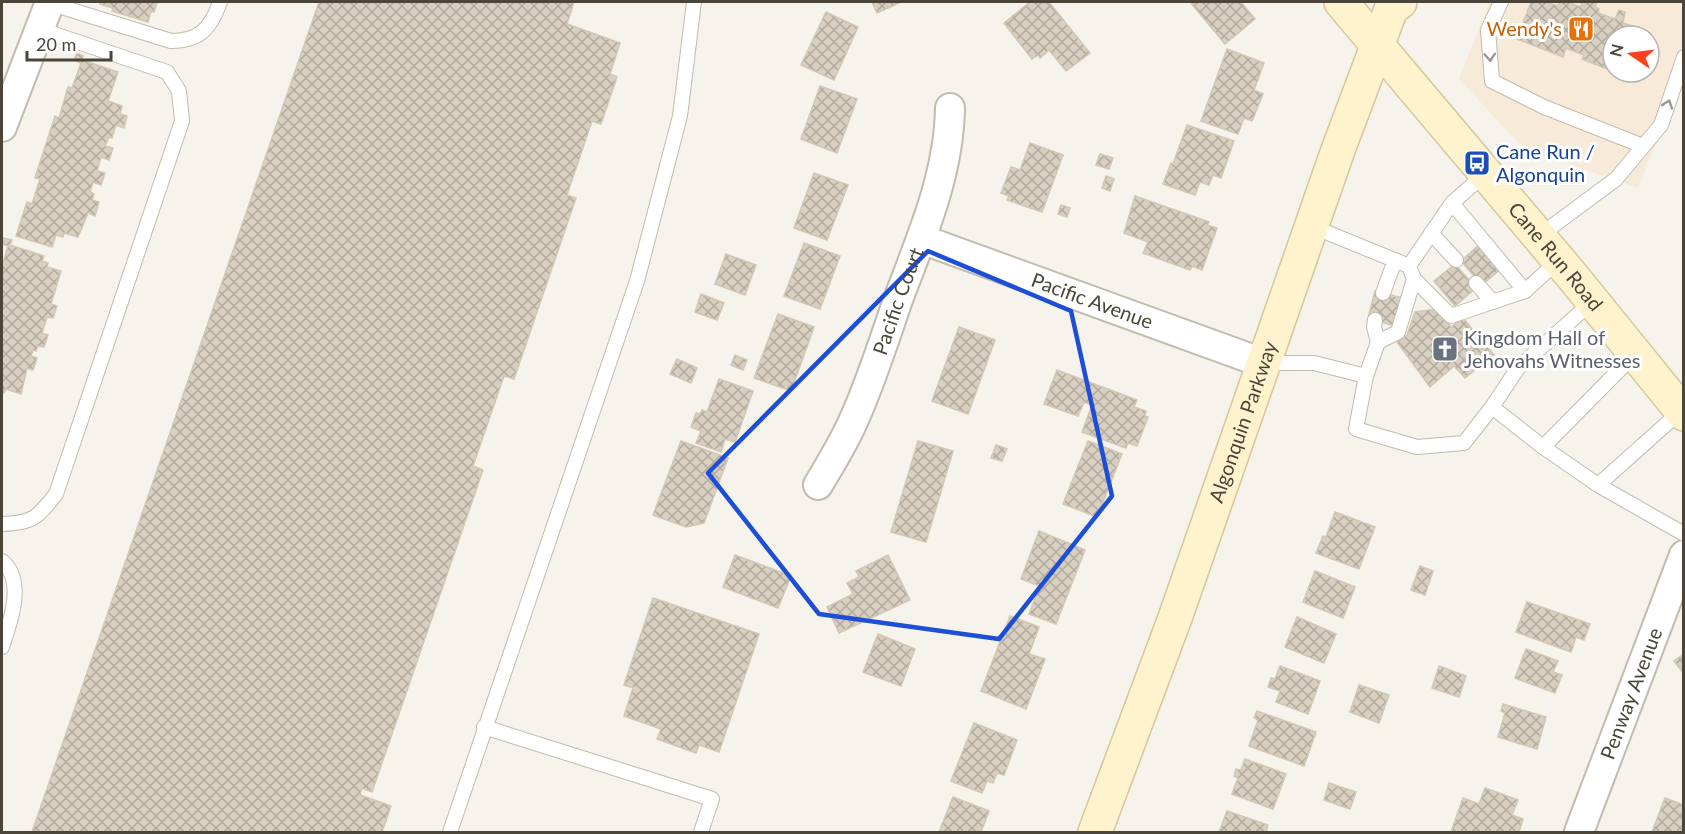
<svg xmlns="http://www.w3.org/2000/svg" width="1685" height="834" font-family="Lato,sans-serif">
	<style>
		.commercial { fill: #f7ead8; fill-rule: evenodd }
		.building { fill: url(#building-cross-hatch); stroke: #d3c7b4; stroke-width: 1.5 }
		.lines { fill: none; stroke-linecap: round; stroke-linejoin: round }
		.lane-casing { stroke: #c2bbae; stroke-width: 16 }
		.street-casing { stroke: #c2bbae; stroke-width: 32 }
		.secondary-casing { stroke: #d6c79b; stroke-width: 36 }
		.lane { stroke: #fff; stroke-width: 14 }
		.street { stroke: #fff; stroke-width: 28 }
		.secondary { stroke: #fff3cd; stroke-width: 33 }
		.oneway { stroke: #9c9892 }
		.marked { fill: none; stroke: #1d4ed8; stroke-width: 4.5; stroke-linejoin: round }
		.labels { text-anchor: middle; stroke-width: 6; stroke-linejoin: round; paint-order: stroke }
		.food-label { font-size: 20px; fill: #c56008; stroke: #fff; text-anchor: end }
		.transit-label { font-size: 20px; fill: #164399; stroke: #fff; text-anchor: start }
		.street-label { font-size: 20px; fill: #4b4439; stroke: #fff }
		.worship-label { font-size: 20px; fill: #5b616d; stroke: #fff; text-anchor: start }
	</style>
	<defs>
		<pattern id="building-cross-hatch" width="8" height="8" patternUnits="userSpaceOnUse" patternTransform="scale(1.5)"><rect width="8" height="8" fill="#d8cfc1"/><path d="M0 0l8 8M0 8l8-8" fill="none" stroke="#b1aa9e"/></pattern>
	</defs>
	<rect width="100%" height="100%" fill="#f6f3ec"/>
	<!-- commercial -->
	<path class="commercial" d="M1489 2H1683V77L1638 188 1523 148 1459 79ZM1613 36H1649V72H1613Z"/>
	<!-- building -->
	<g class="building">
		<polygon points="101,2 155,2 157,3 154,12 151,11 148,22 112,11 113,8 100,4"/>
		<polygon points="319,2 574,2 567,24 620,43 610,74 617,77 601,124 592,121 567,195 576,198 514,379 504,376 473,466 483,470 372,792 362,788 360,795 391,806 382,832 32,832"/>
		<polygon points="872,2 901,2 877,13"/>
		<polygon points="1030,2 1049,2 1090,53 1066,71 1049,50 1040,58 1038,55 1032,59 1004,23"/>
		<polygon points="1190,2 1241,2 1255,19 1225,44"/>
		<polygon points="1531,2 1545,2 1558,6 1559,2 1567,2 1581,7 1582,2 1586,4 1586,2 1597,2 1595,7 1599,9 1598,13 1615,19 1619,10 1625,12 1623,23 1639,28 1636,36 1613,36 1613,65 1609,64 1607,69 1582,59 1584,55 1566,48 1563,57 1517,39"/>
		<polygon points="826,12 858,27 834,80 801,65"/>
		<polygon points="1227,49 1264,63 1254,90 1263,94 1252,121 1244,118 1238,134 1201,121"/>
		<polygon points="77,53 83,56 82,60 118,72 108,101 122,106 120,114 127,116 124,128 116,125 112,138 109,137 105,146 113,148 109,160 101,157 97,171 105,173 101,185 93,182 90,192 94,194 92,200 99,202 95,216 88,213 78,237 64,233 63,237 56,235 52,247 16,236 27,202 32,204 40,179 35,178 55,116 59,118 68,87 72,88 81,63 74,60"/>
		<polygon points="820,86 857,99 837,153 801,139"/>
		<polygon points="1187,125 1234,141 1221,178 1213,175 1209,185 1200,182 1195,195 1163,184 1171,163 1173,164"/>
		<polygon points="1030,143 1063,155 1042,212 1007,200 1009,196 1001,193 1011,167 1020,170"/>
		<polygon points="1100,154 1113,158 1109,169 1096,165"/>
		<polygon points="814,173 848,185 827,240 794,228"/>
		<polygon points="1106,176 1114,179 1110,191 1102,188"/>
		<polygon points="1135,196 1209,222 1207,225 1217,228 1202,270 1192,266 1190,270 1143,253 1148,242 1124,233"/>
		<polygon points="1061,205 1070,208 1067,217 1058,214"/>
		<polygon points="4,238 12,240 10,245 44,256 42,261 48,263 47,267 61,271 51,304 57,306 53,318 47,317 42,333 48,335 44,347 38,346 36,351 33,350 31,356 37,358 33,370 27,368 21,394 6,389 4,393 2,392 2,266 8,246 2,244"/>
		<polygon points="804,243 840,256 820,309 784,296"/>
		<polygon points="1481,243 1502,268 1482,285 1461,261"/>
		<polygon points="726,254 756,265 745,295 715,284"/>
		<polygon points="1455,264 1476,288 1455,306 1434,281"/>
		<polygon points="1375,291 1403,298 1395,326 1368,318"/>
		<polygon points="701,294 724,303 717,320 695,312"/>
		<polygon points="1437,309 1451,327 1463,318 1494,355 1465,378 1454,366 1430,387 1397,342 1407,335 1415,312"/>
		<polygon points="778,314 814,327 791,391 754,378"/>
		<polygon points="959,327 995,340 968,414 932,401"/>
		<polygon points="735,355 747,360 743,370 731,365"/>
		<polygon points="677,359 697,368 691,383 670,374"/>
		<polygon points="1057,370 1137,400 1134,407 1146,411 1145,416 1148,417 1137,446 1128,443 1126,448 1082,432 1092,405 1084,402 1078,416 1044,404"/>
		<polygon points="719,379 753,391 735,442 725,439 721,452 696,443 701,431 691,427 696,413 700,414 702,410 707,412"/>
		<polygon points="681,441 728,458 704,523 686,527 653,515"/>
		<polygon points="918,441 953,451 926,542 891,532"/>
		<polygon points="1088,441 1122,454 1097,517 1063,504"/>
		<polygon points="996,445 1007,449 1002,461 991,458"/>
		<polygon points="1335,512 1375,527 1359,569 1316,553 1323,536 1326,537"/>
		<polygon points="1039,531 1085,550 1056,624 1029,614 1040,586 1021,579"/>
		<polygon points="735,555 791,576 778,608 723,587"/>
		<polygon points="888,555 910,600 839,633 827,607 853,594 847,583 859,577 856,571"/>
		<polygon points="1420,566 1433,571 1425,595 1411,590"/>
		<polygon points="1315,571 1355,587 1343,618 1303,602"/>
		<polygon points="653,598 759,634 719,752 699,745 696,753 657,739 661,729 624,716 633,688 624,685"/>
		<polygon points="1527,602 1590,624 1584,640 1576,637 1571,652 1516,632"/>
		<polygon points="1010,616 1039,627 1029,654 1045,659 1026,709 981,691"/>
		<polygon points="1297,617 1336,634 1324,663 1285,647"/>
		<polygon points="878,634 915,649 901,686 863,672"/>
		<polygon points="1526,649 1558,661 1553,672 1562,675 1555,693 1515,678"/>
		<polygon points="1684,654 1684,674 1674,661"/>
		<polygon points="1280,666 1320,681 1308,714 1276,702 1280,691 1268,687 1271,678 1275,679"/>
		<polygon points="1439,666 1466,676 1459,697 1432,688"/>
		<polygon points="1359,685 1389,695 1379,723 1350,712"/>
		<polygon points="1503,704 1546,717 1537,749 1498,737 1505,713 1501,711"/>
		<polygon points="1257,711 1316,732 1304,766 1249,746 1258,720 1254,718"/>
		<polygon points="974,723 1017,740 1004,775 997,773 993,783 987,781 982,793 951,781"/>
		<polygon points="1245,759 1286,774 1273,809 1232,794 1238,778 1234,776 1236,769 1241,770"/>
		<polygon points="1329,783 1356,792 1350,809 1324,800"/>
		<polygon points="1485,788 1518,800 1512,815 1523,819 1519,832 1451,832 1463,798 1479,804"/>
		<polygon points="953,797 989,811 981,832 939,832"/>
		<polygon points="1665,798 1684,805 1684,832 1652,832"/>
		<polygon points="1227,811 1268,825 1266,832 1219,832"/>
	</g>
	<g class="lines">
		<defs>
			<g id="lane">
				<polyline points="1501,2 1488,30 1492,81 1544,107 1643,146"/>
				<path d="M49 3 171 41C200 41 211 28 220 2"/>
				<polyline points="1452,203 1525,291"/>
				<polyline points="1311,226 1409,266"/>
				<polyline points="1431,233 1456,260"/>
				<polyline points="1539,236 1616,179 1661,125 1684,57"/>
				<polyline points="1414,279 1451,316 1525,291 1559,260"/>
				<polyline points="1476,283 1493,302"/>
				<polyline points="1383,293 1395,260"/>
				<polyline points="1375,320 1374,327 1378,342"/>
				<polyline points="1635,354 1543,447 1598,485 1681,411"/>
				<polyline points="1263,363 1314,363 1366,376 1378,342 1398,332 1414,279 1409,266 1452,203 1486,173"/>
				<polyline points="1366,376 1356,429 1417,447 1464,443 1492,407 1518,368 1593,301"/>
				<polyline points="1492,407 1543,447"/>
				<polyline points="1598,485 1684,534"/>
				<path d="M2 524C33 523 37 518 56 494L182 121 179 91 167 72 39 29"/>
				<path d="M2 561C26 581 10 623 2 647"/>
				<polyline points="484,727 712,799 701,832"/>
				<polyline points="450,832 637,281 680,116 694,2"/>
			</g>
			<g id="street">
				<polyline points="2,127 50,2"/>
				<path id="s1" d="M921 239 1263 363"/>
				<path id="s2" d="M818 485C831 463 845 441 855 417 872 379 885 337 899 297 922 236 949 174 950 108"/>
				<path id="s3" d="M1579 832 1684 555"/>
			</g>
			<g id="secondary">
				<path id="s4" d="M1341 2 1573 277 1684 414"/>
				<path id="s5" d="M1095 832 1175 618 1338 150 1391 9 1400 2"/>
			</g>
		</defs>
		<!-- lane casing -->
		<use href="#lane" class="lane-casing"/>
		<!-- street casing -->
		<use href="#street" class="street-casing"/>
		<!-- secondary casing -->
		<use href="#secondary" class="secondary-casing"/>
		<!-- lane -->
		<use href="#lane" class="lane"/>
		<!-- street -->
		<use href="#street" class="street"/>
		<!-- secondary -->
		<use href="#secondary" class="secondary"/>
	</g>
	<!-- one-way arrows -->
	<defs><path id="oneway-chevron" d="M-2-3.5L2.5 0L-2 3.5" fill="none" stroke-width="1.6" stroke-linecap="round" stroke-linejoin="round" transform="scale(1.5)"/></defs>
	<g class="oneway">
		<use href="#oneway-chevron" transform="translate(1490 57) rotate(86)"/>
		<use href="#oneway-chevron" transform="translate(1668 104) rotate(-71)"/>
	</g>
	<!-- marked area -->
	<path class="marked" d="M928 251 1071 311 1112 496 999 639 819 614 708 473Z"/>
	<!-- icons -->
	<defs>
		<symbol id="restaurant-square" viewBox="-11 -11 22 22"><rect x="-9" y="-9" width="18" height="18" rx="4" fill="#e8710a" stroke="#fff"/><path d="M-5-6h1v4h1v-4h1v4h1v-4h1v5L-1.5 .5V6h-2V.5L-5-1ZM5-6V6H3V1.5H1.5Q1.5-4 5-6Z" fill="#fff"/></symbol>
		<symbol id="bus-square" viewBox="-11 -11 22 22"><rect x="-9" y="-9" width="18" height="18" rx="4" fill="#1a4fb4" stroke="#fff"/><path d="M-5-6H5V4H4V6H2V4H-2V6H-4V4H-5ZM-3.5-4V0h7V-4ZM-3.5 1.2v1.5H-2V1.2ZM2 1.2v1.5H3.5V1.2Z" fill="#fff"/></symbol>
		<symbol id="church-square" viewBox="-11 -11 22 22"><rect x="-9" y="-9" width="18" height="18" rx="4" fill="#6b7280" stroke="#fff"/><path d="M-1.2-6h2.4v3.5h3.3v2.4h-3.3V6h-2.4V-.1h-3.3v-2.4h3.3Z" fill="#fff"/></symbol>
	</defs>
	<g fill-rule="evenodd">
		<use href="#restaurant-square" x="1566" y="14" width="30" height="30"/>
		<use href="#bus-square" x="1462" y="148" width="30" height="30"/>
		<use href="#church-square" x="1430" y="334" width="30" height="30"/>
	</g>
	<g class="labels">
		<!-- food labels -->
		<g class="food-label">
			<text x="1562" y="36">Wendy's</text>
		</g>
		<!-- transit labels -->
		<g class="transit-label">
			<text x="1496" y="159">Cane Run /<tspan x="1496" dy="23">Algonquin</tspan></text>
		</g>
		<!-- street labels -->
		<g class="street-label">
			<text dy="7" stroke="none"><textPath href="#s4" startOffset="333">Cane Run Road</textPath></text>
			<text dy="7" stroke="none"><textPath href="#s2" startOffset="201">Pacific Court</textPath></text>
			<text dy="7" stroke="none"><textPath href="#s1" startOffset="182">Pacific Avenue</textPath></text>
			<text dy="7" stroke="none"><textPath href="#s5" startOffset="436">Algonquin Parkway</textPath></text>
			<text dy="7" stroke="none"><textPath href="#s3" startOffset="148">Penway Avenue</textPath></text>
		</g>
		<!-- worship labels -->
		<g class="worship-label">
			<text x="1464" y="345">Kingdom Hall of<tspan x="1464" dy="23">Jehovahs Witnesses</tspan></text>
		</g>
	</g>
	<!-- border -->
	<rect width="1685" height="834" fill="none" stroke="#4b4439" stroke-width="6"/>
	<!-- north arrow -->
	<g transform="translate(1631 54) rotate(284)"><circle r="28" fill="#ffffff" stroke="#b7b4b0" stroke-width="1.5"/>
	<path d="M0-4.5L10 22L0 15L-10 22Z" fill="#fc3f1d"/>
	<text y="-9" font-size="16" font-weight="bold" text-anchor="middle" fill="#4b4439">N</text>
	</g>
	<!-- scale -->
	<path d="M27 51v9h84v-9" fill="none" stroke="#4b4439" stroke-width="3"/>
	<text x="36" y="51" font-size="18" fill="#4b4439" stroke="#ffffff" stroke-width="4.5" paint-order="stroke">20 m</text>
</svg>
